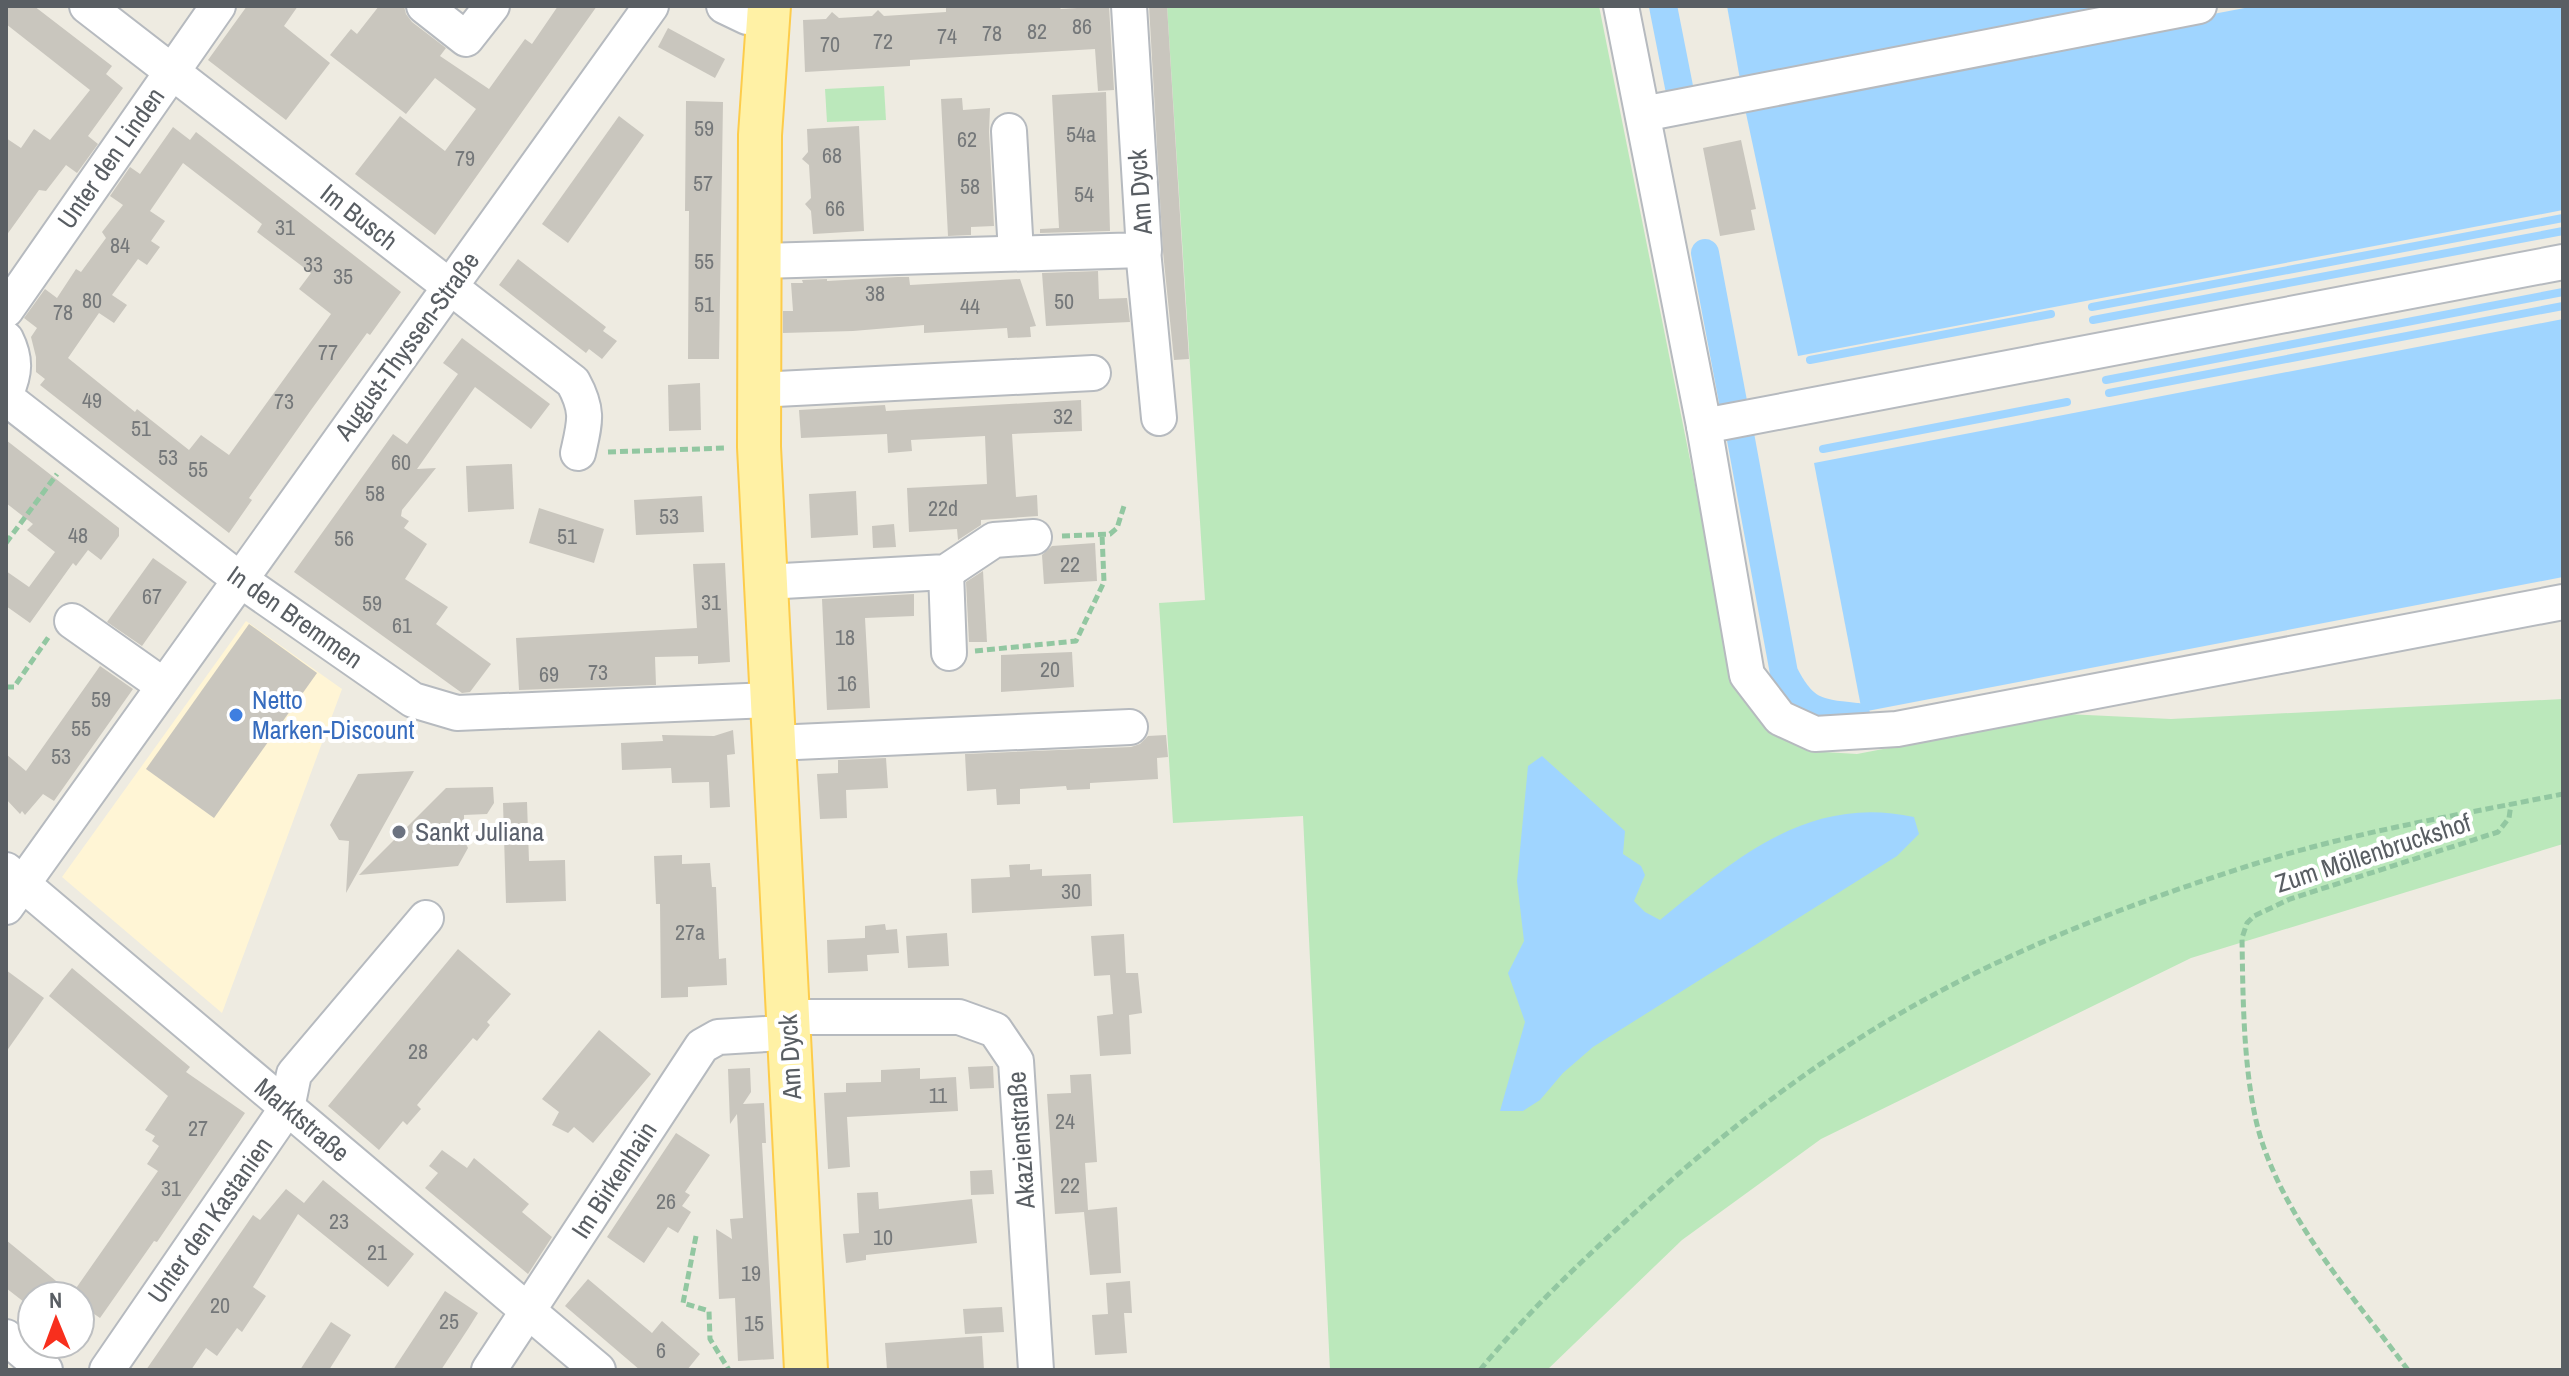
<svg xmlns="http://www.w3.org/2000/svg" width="2569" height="1376" font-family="'Archivo Narrow',sans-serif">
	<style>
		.commercial { fill: #fff5d5 }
		.green { fill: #bbe8bb }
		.water { fill: #a0d5ff }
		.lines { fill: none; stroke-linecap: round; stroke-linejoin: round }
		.stream { stroke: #a0d5ff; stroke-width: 8 }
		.canal { stroke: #a0d5ff; stroke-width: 28 }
		.building { fill: #c9c6be; fill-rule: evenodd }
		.minor-casing { stroke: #b6babf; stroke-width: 38 }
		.major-casing { stroke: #fdcc4b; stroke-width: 46 }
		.path { stroke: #92c7a1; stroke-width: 5; stroke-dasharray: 8 4; stroke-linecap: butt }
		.minor { stroke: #fff; stroke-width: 34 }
		.major { stroke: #fff1a5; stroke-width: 42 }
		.shop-dot { fill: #3f7fe0; stroke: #fff; stroke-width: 3 }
		.worship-dot { fill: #6b7280; stroke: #fff; stroke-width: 3 }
		.labels { text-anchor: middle; stroke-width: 8; stroke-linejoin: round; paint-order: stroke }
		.number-label { font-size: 22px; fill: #75787a }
		.street-label { font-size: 26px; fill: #595e63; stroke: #fff }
		.shop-label { font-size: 26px; fill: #366cbe; stroke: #fff; text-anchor: start }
		.worship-label { font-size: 26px; fill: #5b616d; stroke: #fff; text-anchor: start }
	</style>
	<rect width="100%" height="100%" fill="#eeebe1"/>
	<!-- commercial -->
	<polygon class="commercial" points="246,621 342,689 222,1013 62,877"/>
	<!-- green -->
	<g class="green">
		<polygon points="1167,6 1599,6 1732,669 1772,729 1808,751 1857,754 2066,714 2171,719 2563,699 2563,844 2191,958 1821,1139 1682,1240 1547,1370 1330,1370 1303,816 1173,823 1159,603 1205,600"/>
		<polygon points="884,86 886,120 827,122 825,89"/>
	</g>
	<!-- water -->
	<g class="water">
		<polygon points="1727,6 2150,6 1741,85"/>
		<polygon points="2255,6 2563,6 2563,210 1798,356 1744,104"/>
		<polygon points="2563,319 2563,577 1862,712 1814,463"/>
		<path d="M1542 756 1625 831 1623 854 1641 866 1645 875 1634 901 1645 912 1660 920C1736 858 1809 794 1914 817L1919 834 1897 856 1593 1047 1563 1073 1540 1100 1523 1111H1500L1525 1022 1508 973 1524 941 1517 881 1528 766Z"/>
	</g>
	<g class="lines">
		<!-- stream -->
		<g class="stream">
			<polyline points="2092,307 2563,218"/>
			<polyline points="2093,320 2563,231"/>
			<polyline points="1810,360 2051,314"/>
			<polyline points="2106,380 2563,292"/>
			<polyline points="2109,393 2563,306"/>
			<polyline points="1823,449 2067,402"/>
		</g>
		<!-- canal -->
		<g class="canal">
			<polyline points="1663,6 1679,87"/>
			<polyline points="1705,253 1734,407"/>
			<path d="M1740 434 1784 673C1803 712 1817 713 1857 717"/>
		</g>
	</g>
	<!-- building -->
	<g class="building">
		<polygon points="6,6 34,6 112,66 106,74 123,88 88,136 98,144 77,173 66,165 46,191 39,190 6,236 6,138 21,148 34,129 50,140 90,90 6,24"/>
		<polygon points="247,6 298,6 284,26 330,63 286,120 208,60"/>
		<polygon points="379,6 404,6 406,14 412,22 446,48 440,56 489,89 525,39 532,44 558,6 597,6 435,235 355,174 400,116 445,151 476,109 435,78 406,114 330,55 351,29 357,34"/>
		<polygon points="946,6 1058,6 1061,9 1109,6 1114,90 1098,91 1095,49 910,60 910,66 805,72 803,20 826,19 832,12 839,18 872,16 878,10 884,16 946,12"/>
		<polygon points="1149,6 1167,6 1189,359 1174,360 1163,252"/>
		<polygon points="668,28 725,59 715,78 658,47"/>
		<polygon points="1106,92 1110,231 1040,233 1040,229 1059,228 1052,95"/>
		<polygon points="962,98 963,110 990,108 989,132 994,226 971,227 971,235 948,236 941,99"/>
		<polygon points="686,101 723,102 719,359 688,359 689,211 685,211"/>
		<polygon points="619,116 644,135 568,243 542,224"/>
		<polygon points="859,126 864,231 813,234 811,211 805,204 811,198 809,165 802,159 808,152 807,129"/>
		<path d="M173 127 190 140 196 132 401 292 370 335 367 333 311 410 249 498 252 500 229 533 40 385 45 379 36 372V357L31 337 37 328 24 318 45 289 57 298 76 269 81 272 106 238 102 232 123 205 110 196 130 167 140 174ZM183 163 262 224 257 232 311 273 299 289 331 314 229 455 201 435 189 450 137 409 135 412 68 358 99 313 114 323 127 305 112 295 138 259 147 265 160 247 151 241 165 221 150 211Z"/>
		<polygon points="1741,140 1756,209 1751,210 1755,230 1720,236 1703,148"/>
		<polygon points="518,259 606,327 603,331 617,341 602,359 589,349 586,353 499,285"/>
		<polygon points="1098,271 1099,299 1127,298 1130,322 1046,326 1042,273"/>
		<polygon points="898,277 909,277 910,285 1020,279 1036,326 1030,327 1031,337 1008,338 1007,328 924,333 924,325 853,331 783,333 783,311 793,311 791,283 803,283 802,280 827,279 827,281"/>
		<polygon points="462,338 550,404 531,429 475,387 417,469 436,468 402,510 401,516 409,521 404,528 427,544 405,579 448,607 436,624 491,664 470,692 462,693 294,572 393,434 407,444 458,374 443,363"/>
		<polygon points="700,383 701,430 669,431 668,385"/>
		<polygon points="1081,400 1082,431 1012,434 1016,497 1037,495 1038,516 981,520 981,525 958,540 957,529 909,532 907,488 987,484 985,436 911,440 912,451 888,453 887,434 801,438 799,410 885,405 886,411"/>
		<polygon points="6,440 119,528 119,536 101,560 88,550 76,566 73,563 30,623 6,606 6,571 29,587 55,552 27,530 33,524 6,503"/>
		<polygon points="512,464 514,509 468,512 466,466"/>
		<polygon points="856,491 858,535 811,538 809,494"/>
		<polygon points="702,496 704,532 636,535 634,500"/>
		<polygon points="539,508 604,529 594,563 529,543"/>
		<polygon points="894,524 896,547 873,548 872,526"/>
		<polygon points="1095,543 1097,581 1044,584 1042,555 1052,546"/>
		<polygon points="153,558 187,582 142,646 107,622"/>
		<polygon points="725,563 730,662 698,664 698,656 655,657 656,685 519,690 516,638 697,628 693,564"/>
		<polygon points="983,571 987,642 969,642 966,582"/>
		<polygon points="914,594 914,616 865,618 870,708 827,710 822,599"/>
		<polygon points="249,624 317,673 214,818 146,769"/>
		<polygon points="1072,652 1074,687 1001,692 1001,655"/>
		<polygon points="100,666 133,689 54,801 43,794 25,815 22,811 20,814 6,799 6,754 26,771"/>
		<polygon points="733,730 735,754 727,755 730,807 710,808 709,782 672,783 671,768 622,770 621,743 663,741 662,735 714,736"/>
		<polygon points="1166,735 1168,757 1157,758 1158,779 1090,783 1090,789 1067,790 1066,786 1020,789 1020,804 997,805 996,789 967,791 965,754 1131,747 1140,744 1148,736"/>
		<polygon points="886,758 888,788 846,790 847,818 820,819 817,774 838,773 838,760"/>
		<polygon points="414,771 346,893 349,841 339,840 330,825 358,774"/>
		<polygon points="493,787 494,803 487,814 464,815 464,840 468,848 458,866 359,875 446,788"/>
		<polygon points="527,802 529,861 565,860 566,901 506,903 503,803"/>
		<polygon points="682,855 682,864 710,863 712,887 716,887 719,959 726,958 727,985 688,987 688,997 661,998 660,904 656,904 654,856"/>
		<polygon points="1030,864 1030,870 1042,869 1042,876 1091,874 1092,906 972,913 971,879 1010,877 1009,865"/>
		<polygon points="885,924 886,930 897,929 899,953 867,955 868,971 828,973 827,940 865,938 865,926"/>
		<polygon points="947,933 949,966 908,968 906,936"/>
		<polygon points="1124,934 1126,973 1138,973 1142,1013 1129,1015 1131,1054 1100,1056 1097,1016 1113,1014 1110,975 1094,976 1091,936"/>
		<polygon points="458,949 511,994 487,1022 490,1025 477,1041 473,1038 417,1105 421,1109 407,1125 403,1121 379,1150 328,1106"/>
		<polygon points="72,968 190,1067 186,1072 245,1113 157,1242 154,1241 100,1318 80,1304 80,1296 28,1296 24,1302 6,1288 6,1240 72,1294 158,1171 147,1164 159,1146 152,1141 155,1136 145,1130 168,1096 49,996"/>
		<polygon points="6,970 44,998 6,1052"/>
		<polygon points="599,1030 651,1074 593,1143 574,1127 568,1133 552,1125 559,1112 542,1099"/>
		<polygon points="993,1066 994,1088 970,1089 968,1067"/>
		<polygon points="750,1068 751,1092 743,1104 764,1103 766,1143 762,1143 774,1359 738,1361 735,1298 719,1299 716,1229 732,1239 730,1219 743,1218 737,1114 730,1124 728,1069"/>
		<polygon points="920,1068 920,1079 956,1077 958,1111 847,1117 850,1167 828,1169 824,1093 846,1092 846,1083 881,1082 881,1070"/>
		<polygon points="1091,1074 1097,1162 1085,1163 1088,1210 1117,1207 1121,1273 1090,1275 1084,1212 1055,1214 1047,1094 1071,1093 1070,1075"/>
		<polygon points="676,1133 710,1155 685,1192 690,1195 682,1206 691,1212 678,1233 668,1227 644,1263 607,1237"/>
		<polygon points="442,1150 467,1168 474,1158 529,1204 522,1212 552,1237 528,1274 425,1188 438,1173 429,1166"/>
		<polygon points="992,1170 994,1194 971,1195 970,1171"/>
		<polygon points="323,1180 414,1254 388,1287 298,1214 253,1287 266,1296 242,1332 237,1328 217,1356 206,1348 191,1370 146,1370 253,1215 260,1220 286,1189 304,1203"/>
		<polygon points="878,1192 879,1209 972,1199 977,1243 866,1255 866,1260 846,1263 843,1234 859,1233 857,1193"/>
		<polygon points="588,1279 652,1333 662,1321 700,1354 687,1370 640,1370 565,1306"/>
		<polygon points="1130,1281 1132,1313 1124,1313 1127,1353 1095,1355 1092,1315 1108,1314 1106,1283"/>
		<polygon points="445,1291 478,1313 468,1329 441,1370 393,1370"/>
		<polygon points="1002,1307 1004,1332 965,1334 963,1309"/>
		<polygon points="331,1322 351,1335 329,1370 300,1370"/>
		<polygon points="982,1336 984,1370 887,1370 885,1343"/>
	</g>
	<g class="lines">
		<defs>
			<g id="minor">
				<path d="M87 6 573 382C589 411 585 422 578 453"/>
				<polyline points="424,6 466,39 492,6"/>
				<polyline points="724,6 747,17 768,17"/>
				<polyline points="1621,6 1704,426 1747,675 1780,718 1815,734 1897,729 2563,602"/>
				<polyline points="1643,114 2199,6"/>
				<polyline points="1009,131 1016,253"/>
				<polyline points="1143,250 1159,418"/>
				<polyline points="758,261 1144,250 1129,6"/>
				<polyline points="6,310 218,6"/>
				<path d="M6 339C16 359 15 373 6 393"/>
				<polyline points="758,390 1093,373"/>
				<polyline points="6,398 239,579 413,700 457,713 772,700"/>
				<polyline points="1704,426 2563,262"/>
				<polyline points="946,572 949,653"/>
				<polyline points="765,582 946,572 994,540 1034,537"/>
				<polyline points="72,621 164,686"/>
				<polyline points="774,743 1130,727"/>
				<polyline points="6,870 598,1370"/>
				<polyline points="6,907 651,6"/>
				<polyline points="788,1017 959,1017 995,1030 1016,1061 1036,1370"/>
				<polyline points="6,1337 45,1370"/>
				<polyline points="107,1370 287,1108 294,1074 426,918"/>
				<polyline points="489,1370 702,1046 718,1037 766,1034"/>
			</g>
			<polyline id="major" points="769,6 760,135 759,447 806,1370"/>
		</defs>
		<!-- minor casing -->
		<use href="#minor" class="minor-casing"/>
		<!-- major casing -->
		<use href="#major" class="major-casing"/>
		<!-- path -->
		<g class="path">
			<polyline points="608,452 726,448"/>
			<polyline points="1062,536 1110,534 1117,528 1125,503"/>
			<polyline points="6,543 57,474"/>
			<polyline points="975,651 1076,641 1104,582 1102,534"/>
			<polyline points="6,687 14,687 50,635"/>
			<polyline points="696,1236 683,1303 709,1311 710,1339 729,1370"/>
			<path d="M1480 1370C1526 1314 1576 1266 1630 1217 1706 1147 1787 1083 1874 1029 1999 952 2140 899 2280 856 2372 829 2469 813 2563 794"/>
			<path d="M2408 1370C2356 1300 2292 1229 2263 1145 2243 1087 2243 999 2242 938L2247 923 2254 916 2290 899 2498 832 2509 818 2511 804"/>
		</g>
		<!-- minor -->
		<use href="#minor" class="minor"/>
		<!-- major -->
		<use href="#major" class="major"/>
	</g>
	<!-- markers -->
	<circle class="shop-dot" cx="236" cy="715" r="8"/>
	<circle class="worship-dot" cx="399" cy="832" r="8"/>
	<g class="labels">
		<!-- number labels -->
		<g class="number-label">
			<text x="1082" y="34">86</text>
			<text x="1037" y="39">82</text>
			<text x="992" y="41">78</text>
			<text x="947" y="44">74</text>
			<text x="883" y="49">72</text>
			<text x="830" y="52">70</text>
			<text x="704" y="136">59</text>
			<text x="1081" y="142">54a</text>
			<text x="967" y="147">62</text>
			<text x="832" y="163">68</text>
			<text x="465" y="166">79</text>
			<text x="703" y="191">57</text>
			<text x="970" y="194">58</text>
			<text x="1084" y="202">54</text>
			<text x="835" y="216">66</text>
			<text x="285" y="235">31</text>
			<text x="120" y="253">84</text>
			<text x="704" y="269">55</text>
			<text x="313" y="272">33</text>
			<text x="343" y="284">35</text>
			<text x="875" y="301">38</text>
			<text x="92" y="308">80</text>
			<text x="1064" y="309">50</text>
			<text x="704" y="312">51</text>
			<text x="970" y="314">44</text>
			<text x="63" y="320">78</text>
			<text x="328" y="360">77</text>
			<text x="92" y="408">49</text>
			<text x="284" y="409">73</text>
			<text x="1063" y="424">32</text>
			<text x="141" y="436">51</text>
			<text x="168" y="465">53</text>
			<text x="401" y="470">60</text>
			<text x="198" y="477">55</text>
			<text x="375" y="501">58</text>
			<text x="943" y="516">22d</text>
			<text x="669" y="524">53</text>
			<text x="78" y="543">48</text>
			<text x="567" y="544">51</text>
			<text x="344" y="546">56</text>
			<text x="1070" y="572">22</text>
			<text x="152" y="604">67</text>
			<text x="711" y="610">31</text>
			<text x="372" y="611">59</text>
			<text x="402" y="633">61</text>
			<text x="845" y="645">18</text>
			<text x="1050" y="677">20</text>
			<text x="598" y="680">73</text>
			<text x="549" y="682">69</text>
			<text x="847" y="691">16</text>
			<text x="101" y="707">59</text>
			<text x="81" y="736">55</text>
			<text x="61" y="764">53</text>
			<text x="1071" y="899">30</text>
			<text x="690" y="940">27a</text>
			<text x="418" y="1059">28</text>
			<text x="938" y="1103">11</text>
			<text x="1065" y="1129">24</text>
			<text x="198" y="1136">27</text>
			<text x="1070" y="1193">22</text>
			<text x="171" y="1196">31</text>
			<text x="666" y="1209">26</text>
			<text x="339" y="1229">23</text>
			<text x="883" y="1245">10</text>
			<text x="377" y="1260">21</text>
			<text x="751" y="1281">19</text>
			<text x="220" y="1313">20</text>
			<text x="449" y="1329">25</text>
			<text x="754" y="1331">15</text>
			<text x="661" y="1358">6</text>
		</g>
		<!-- street labels -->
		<g class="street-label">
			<text transform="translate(111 158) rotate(-55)" y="9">Unter den Linden</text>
			<text transform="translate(1140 192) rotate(-94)" y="9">Am Dyck</text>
			<text transform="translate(359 217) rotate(38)" y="9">Im Busch</text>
			<text transform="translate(407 346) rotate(-54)" y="9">August-Thyssen-Straße</text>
			<text transform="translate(295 617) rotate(35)" y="9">In den Bremmen</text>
			<text transform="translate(2373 853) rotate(-18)" y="9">Zum Möllenbruckshof</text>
			<text transform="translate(790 1057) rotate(-93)" y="9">Am Dyck</text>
			<text transform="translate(302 1120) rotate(40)" y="9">Marktstraße</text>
			<text transform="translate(1021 1140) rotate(-94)" y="9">Akazienstraße</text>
			<text transform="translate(614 1180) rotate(-57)" y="9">Im Birkenhain</text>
			<text transform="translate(210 1220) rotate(-55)" y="9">Unter den Kastanien</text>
		</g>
		<!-- shop labels -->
		<g class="shop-label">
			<text x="252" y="709">Netto<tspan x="252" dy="30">Marken-Discount</tspan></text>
		</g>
		<!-- worship labels -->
		<g class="worship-label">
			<text x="415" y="841">Sankt Juliana</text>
		</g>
	</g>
	<!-- border -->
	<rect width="2569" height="1376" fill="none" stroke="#595e63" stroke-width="16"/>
	<!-- north arrow -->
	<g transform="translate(56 1320) rotate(359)"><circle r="38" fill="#ffffff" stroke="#bdbfc1" stroke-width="2"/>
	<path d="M0-6L14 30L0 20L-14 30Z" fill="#f82f1d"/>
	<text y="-12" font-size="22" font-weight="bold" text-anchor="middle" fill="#595e63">N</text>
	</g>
</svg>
